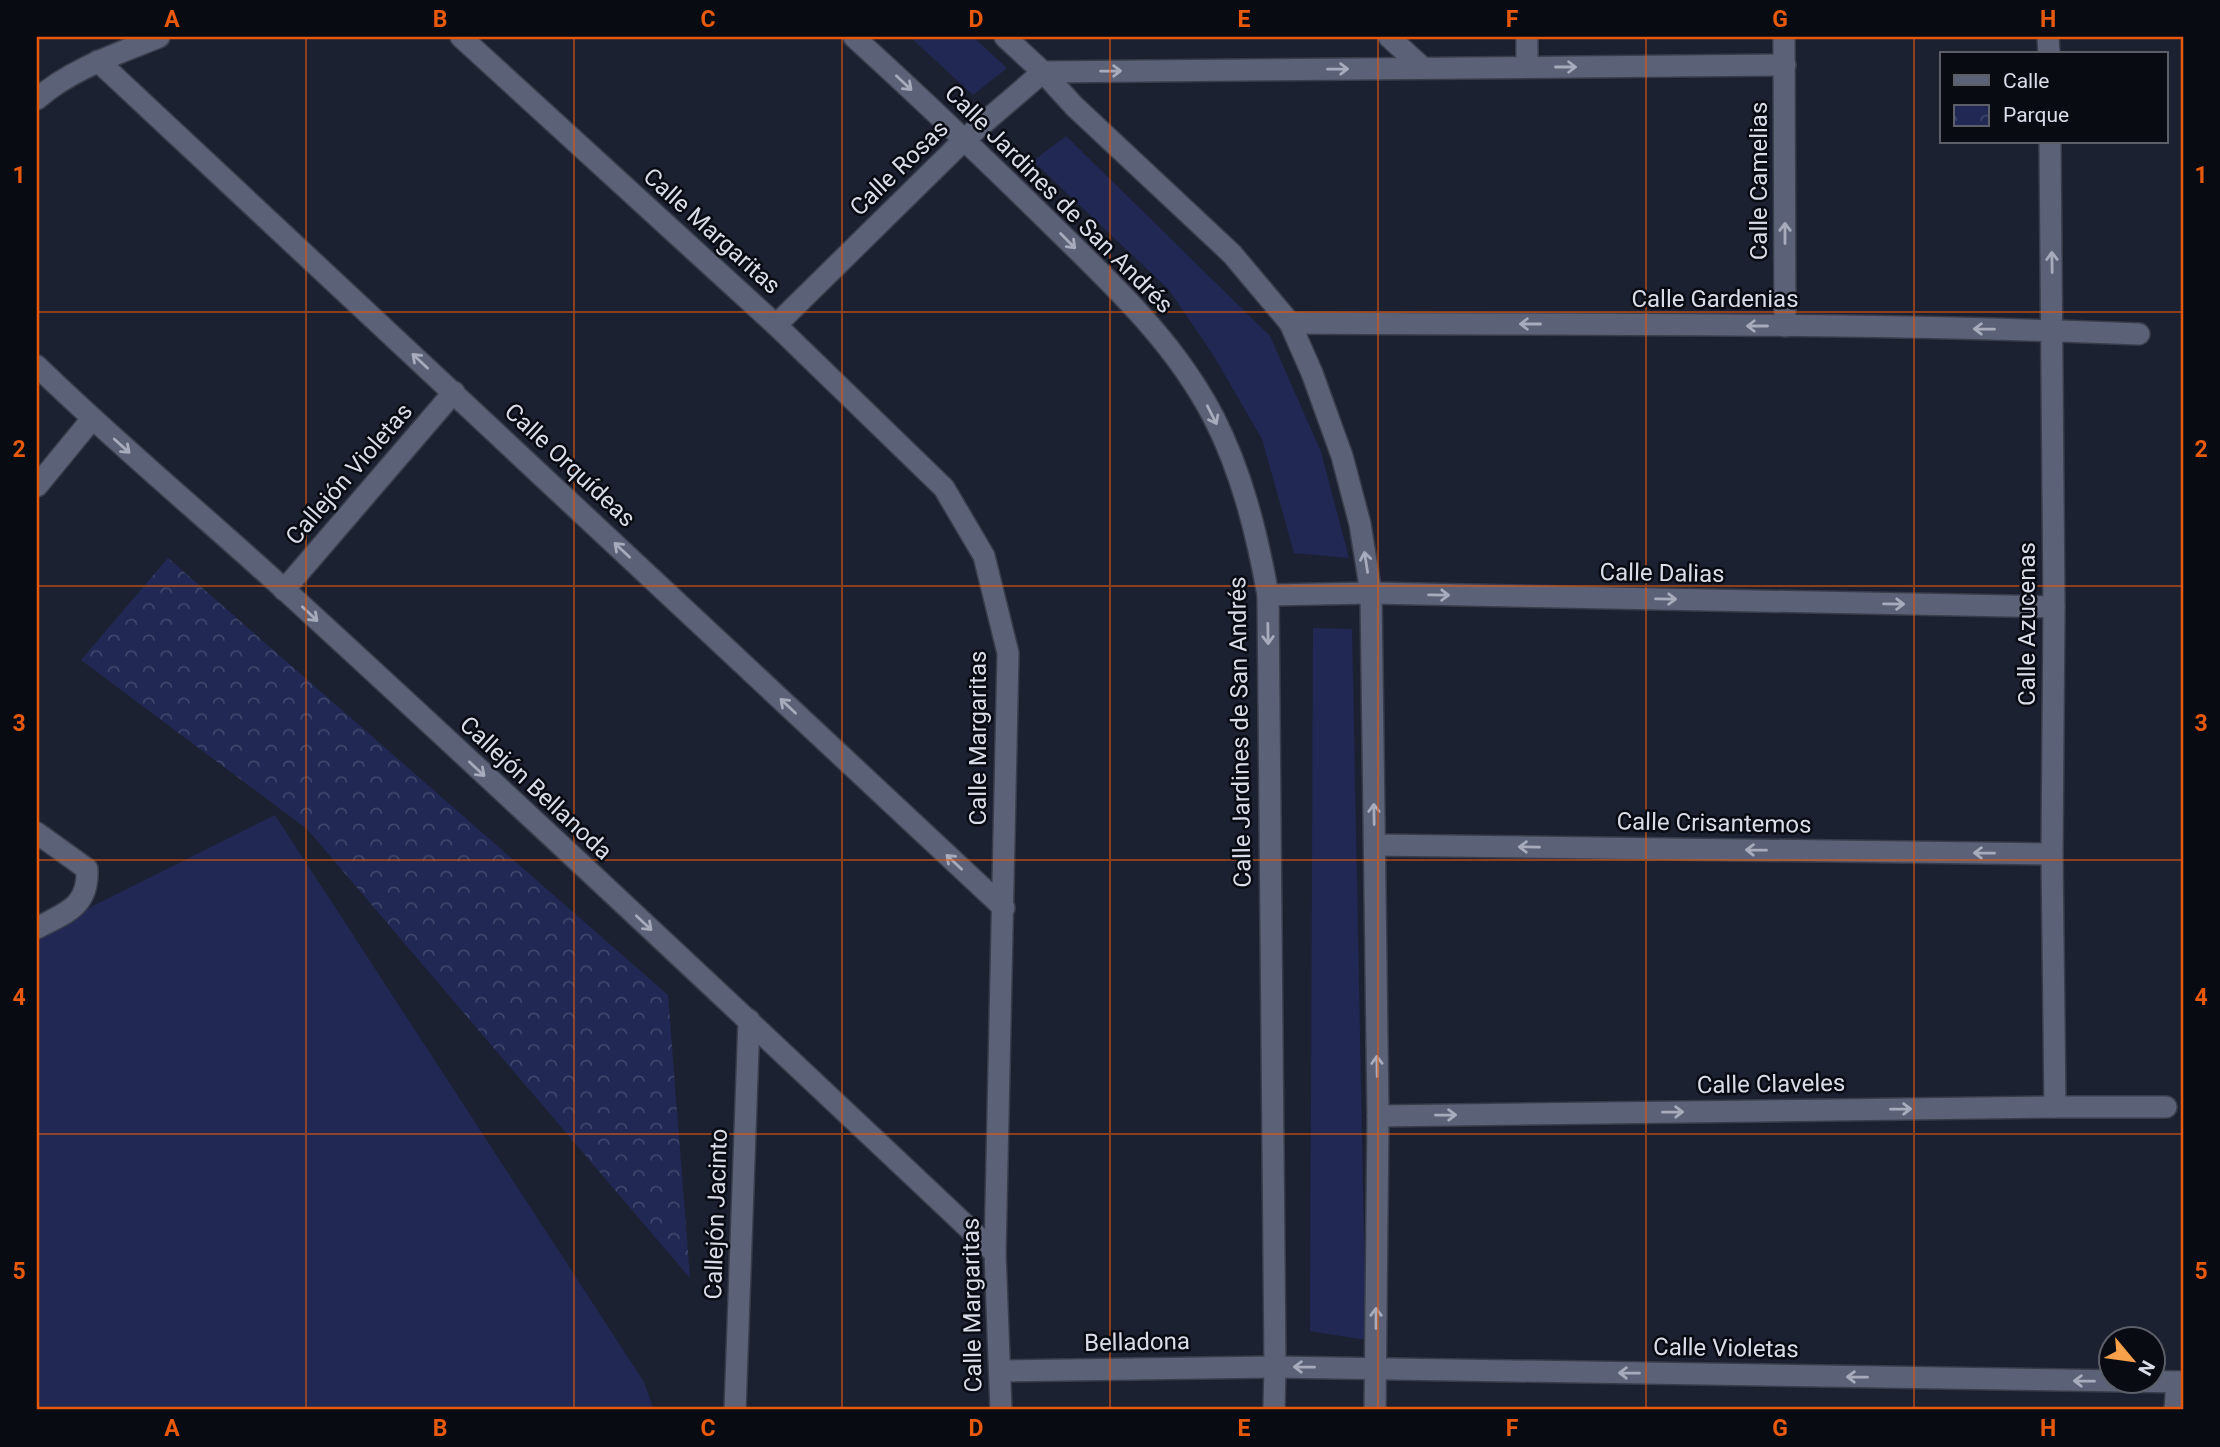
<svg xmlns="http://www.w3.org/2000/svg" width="2220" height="1447" font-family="Roboto,sans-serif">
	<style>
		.grass { fill: #202853 }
		.park { fill: url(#park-crowns) }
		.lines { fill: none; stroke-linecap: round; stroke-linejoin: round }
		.minor-casing { stroke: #393d4b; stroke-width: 24 }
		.minor { stroke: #5b6176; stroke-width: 21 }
		.oneway { stroke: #a7abbb }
		.grid { fill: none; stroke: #e8590c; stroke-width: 2; stroke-opacity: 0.55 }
		.labels { text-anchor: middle; stroke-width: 5; stroke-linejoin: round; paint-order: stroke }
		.street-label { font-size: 24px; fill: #d9dde9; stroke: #090b12 }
		.neatline { fill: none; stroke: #e8590c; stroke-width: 2.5 }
		.grid-label { font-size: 23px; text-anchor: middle; font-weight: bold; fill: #e8590c }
	</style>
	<defs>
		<pattern id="park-crowns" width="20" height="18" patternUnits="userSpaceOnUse" patternTransform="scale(1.75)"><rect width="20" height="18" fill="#202853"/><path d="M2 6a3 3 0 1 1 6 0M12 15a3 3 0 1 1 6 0" fill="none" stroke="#40476c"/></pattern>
	</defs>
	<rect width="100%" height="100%" fill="#1c2132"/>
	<!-- grass -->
	<g class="grass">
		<polygon points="910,37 973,37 1007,68 973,95"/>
		<polygon points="1066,136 1270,336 1321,452 1349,558 1294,553 1262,439 1212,353 1169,290 1033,161"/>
		<polygon points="1313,628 1352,629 1366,1340 1310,1331"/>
		<polygon points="275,815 644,1382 654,1410 37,1410 37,934"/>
	</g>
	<!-- park -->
	<polygon class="park" points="168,558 668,995 690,1278 307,829 81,660"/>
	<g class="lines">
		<defs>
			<g id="minor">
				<polyline points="461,37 776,325 944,488 984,556 1008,653 995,1253 1001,1410"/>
				<path d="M854 37C922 99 989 163 1054 227 1114 286 1175 342 1214 418 1242 473 1257 534 1268 595L1275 1367 1274 1410"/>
				<polyline points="1005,37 1043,72 1074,106 1232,254 1290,323 1312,373 1342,456 1360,524 1371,593 1378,1116 1375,1410"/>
				<polyline points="1389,37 1423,68"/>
				<polyline points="1527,37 1527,67"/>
				<polyline points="1784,37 1785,326"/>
				<polyline points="2048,37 2049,54"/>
				<polyline points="98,61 1004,908"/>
				<path d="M37 99C71 69 117 54 159 37"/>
				<polyline points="2050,142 2054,607 2052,854 2055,1107"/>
				<path d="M1290 323C1573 325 1857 322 2139 334"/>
				<polyline points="776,325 965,139 1043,72 1785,65"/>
				<path d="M37 366C117 444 203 515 285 590 524 809 760 1031 995 1253"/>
				<polyline points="37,486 92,419"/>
				<polyline points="284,590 454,392"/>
				<polyline points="1268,595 1371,593 2054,607"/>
				<path d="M37 833 87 869C89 907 65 913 37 928"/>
				<polyline points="1375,845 2052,854"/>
				<polyline points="1378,1116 2055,1107 2166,1107"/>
				<polyline points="1001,1371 1275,1367 2183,1382"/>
				<polyline points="735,1410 749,1020"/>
				<polyline points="2175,1410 2177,1382"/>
			</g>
		</defs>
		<!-- minor casing -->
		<use href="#minor" class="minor-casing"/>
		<!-- minor -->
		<use href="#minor" class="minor"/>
	</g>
	<!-- one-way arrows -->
	<defs><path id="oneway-shaft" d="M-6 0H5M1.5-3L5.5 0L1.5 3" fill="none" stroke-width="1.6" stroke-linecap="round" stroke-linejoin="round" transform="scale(1.75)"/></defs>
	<g class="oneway">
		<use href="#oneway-shaft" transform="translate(1566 67)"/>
		<use href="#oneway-shaft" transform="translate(1338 69) rotate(-1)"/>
		<use href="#oneway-shaft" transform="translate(1111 71) rotate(-1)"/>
		<use href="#oneway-shaft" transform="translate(904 83) rotate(43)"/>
		<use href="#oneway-shaft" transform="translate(1785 233) rotate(-90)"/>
		<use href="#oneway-shaft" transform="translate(1068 241) rotate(45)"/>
		<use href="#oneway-shaft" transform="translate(2052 262) rotate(-91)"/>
		<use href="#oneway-shaft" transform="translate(1530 324) rotate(-180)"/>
		<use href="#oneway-shaft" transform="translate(1757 326) rotate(-180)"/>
		<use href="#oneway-shaft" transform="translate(1984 329) rotate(-179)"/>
		<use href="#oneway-shaft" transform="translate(420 361) rotate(-137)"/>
		<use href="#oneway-shaft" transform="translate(1212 415) rotate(63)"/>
		<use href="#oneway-shaft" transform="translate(122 446) rotate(42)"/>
		<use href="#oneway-shaft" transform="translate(622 550) rotate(-137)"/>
		<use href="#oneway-shaft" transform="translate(1366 562) rotate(-99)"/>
		<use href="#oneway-shaft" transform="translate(1439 595) rotate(1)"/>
		<use href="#oneway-shaft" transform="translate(1666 599) rotate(1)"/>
		<use href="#oneway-shaft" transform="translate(1894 604) rotate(1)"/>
		<use href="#oneway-shaft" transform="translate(310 614) rotate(43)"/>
		<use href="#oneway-shaft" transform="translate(1268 634) rotate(89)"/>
		<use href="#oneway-shaft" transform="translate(788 706) rotate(-137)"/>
		<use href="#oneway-shaft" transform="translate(477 769) rotate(43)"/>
		<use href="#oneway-shaft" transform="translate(1374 814) rotate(-91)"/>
		<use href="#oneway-shaft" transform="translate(1529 847) rotate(-179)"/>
		<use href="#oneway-shaft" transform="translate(1756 850) rotate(-179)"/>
		<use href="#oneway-shaft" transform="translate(1984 853) rotate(-179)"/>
		<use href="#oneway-shaft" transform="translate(954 862) rotate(-137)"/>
		<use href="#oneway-shaft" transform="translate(644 923) rotate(43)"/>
		<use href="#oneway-shaft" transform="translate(1377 1066) rotate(-91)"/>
		<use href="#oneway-shaft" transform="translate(1901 1109) rotate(-1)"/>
		<use href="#oneway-shaft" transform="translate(1673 1112) rotate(-1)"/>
		<use href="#oneway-shaft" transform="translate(1446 1115) rotate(-1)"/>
		<use href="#oneway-shaft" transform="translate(1376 1318) rotate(-90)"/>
		<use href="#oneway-shaft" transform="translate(1304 1367) rotate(-179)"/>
		<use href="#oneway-shaft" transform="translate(1629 1373) rotate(-179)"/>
		<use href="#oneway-shaft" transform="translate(1857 1377) rotate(-179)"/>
		<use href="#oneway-shaft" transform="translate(2084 1381) rotate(-179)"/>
	</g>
	<!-- grid -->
	<path class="grid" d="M306 37V1410M574 37V1410M842 37V1410M1110 37V1410M1378 37V1410M1646 37V1410M1914 37V1410M37 312H2183M37 586H2183M37 860H2183M37 1134H2183"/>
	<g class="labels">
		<!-- street labels -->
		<g class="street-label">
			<text transform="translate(899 168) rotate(-44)" y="8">Calle Rosas</text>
			<text transform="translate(1759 181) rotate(-90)" y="8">Calle Camelias</text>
			<text transform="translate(1059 199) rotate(45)" y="8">Calle Jardines de San Andrés</text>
			<text transform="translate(712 231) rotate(42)" y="8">Calle Margaritas</text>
			<text x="1715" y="307">Calle Gardenias</text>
			<text transform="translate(570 465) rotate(43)" y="8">Calle Orquídeas</text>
			<text transform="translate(349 474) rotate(-49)" y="8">Callejón Violetas</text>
			<text transform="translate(1662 573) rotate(1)" y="8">Calle Dalias</text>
			<text transform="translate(2027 624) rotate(-90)" y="8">Calle Azucenas</text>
			<text transform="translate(1240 732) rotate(-91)" y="8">Calle Jardines de San Andrés</text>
			<text transform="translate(978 738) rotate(-90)" y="8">Calle Margaritas</text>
			<text transform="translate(536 788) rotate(43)" y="8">Callejón Bellanoda</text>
			<text transform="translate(1714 823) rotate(1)" y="8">Calle Crisantemos</text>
			<text transform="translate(1771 1084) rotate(-1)" y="8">Calle Claveles</text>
			<text transform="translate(716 1214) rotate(-88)" y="8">Callejón Jacinto</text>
			<text transform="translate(972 1305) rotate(-91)" y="8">Calle Margaritas</text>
			<text transform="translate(1137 1342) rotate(-1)" y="8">Belladona</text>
			<text transform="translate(1726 1348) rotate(1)" y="8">Calle Violetas</text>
		</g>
	</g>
	<!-- border -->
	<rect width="2220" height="1447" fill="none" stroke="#090b12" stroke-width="77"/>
	<!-- legend -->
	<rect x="1940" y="52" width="228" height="91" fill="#090b12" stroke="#5c5f68" stroke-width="2"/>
	<rect x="1954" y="75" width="35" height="10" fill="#5b6176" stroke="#5c5f68" stroke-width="2"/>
	<text x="2003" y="88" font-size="21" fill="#d9dde9">Calle</text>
	<rect x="1954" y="105" width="35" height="21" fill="url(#park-crowns)" stroke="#5c5f68" stroke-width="2"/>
	<text x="2003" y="122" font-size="21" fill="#d9dde9">Parque</text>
	<!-- north arrow -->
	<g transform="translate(2132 1360) rotate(119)"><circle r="33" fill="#090b12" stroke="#5c5f68" stroke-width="2"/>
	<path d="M0-5L12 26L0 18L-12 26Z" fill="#f7a14a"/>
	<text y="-10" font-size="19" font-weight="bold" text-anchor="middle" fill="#d9dde9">N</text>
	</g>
	<rect x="38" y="38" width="2144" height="1370" class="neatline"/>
	<g class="grid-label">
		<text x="172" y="27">A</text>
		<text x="440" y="27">B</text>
		<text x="708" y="27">C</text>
		<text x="976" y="27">D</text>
		<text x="1244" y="27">E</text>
		<text x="1512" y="27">F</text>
		<text x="1780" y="27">G</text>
		<text x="2048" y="27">H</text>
		<text x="19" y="183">1</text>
		<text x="2201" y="183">1</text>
		<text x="19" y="457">2</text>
		<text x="2201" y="457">2</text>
		<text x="19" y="731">3</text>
		<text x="2201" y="731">3</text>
		<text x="19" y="1005">4</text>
		<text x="2201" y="1005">4</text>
		<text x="19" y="1279">5</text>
		<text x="2201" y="1279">5</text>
		<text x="172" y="1436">A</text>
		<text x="440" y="1436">B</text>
		<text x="708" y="1436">C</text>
		<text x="976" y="1436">D</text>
		<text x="1244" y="1436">E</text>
		<text x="1512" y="1436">F</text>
		<text x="1780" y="1436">G</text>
		<text x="2048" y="1436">H</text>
	</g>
</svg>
